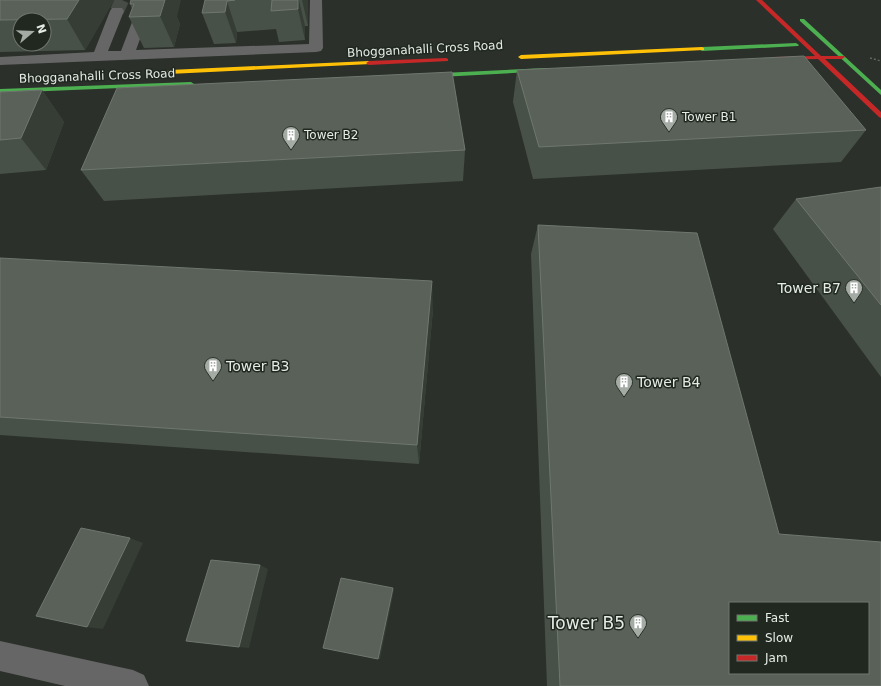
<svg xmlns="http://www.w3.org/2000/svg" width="881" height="686" font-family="'DejaVu Sans',sans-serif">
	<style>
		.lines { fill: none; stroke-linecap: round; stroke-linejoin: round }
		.street-tunnel { stroke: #474c47; stroke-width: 14; stroke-dasharray: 14 7; stroke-linecap: butt }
		.path { stroke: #656765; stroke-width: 1.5; stroke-dasharray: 2 2; stroke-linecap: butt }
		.street { fill: #656665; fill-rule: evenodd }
		.fast { fill: #4caf50; fill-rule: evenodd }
		.slow { fill: #ffc107; fill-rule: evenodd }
		.jam { fill: #c62828; fill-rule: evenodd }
		.wall { fill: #485148; fill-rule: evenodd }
		.shaded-wall { fill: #353d35 }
		.building { fill: #596159; stroke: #6f776f; fill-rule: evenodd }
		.labels { text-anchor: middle; stroke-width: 3; stroke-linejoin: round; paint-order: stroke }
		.far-street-label { font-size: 12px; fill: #e5ebe5; stroke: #202820 }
		.far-poi-label { font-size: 12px; fill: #e5ebe5; stroke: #202820; text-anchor: start }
		.poi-label { font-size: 14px; fill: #e5ebe5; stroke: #202820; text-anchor: start }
		.near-poi-label { font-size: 17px; fill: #e5ebe5; stroke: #202820; text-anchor: end }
	</style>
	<rect width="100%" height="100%" fill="#2b302b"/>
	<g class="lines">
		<!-- street-tunnel -->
		<polyline class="street-tunnel" points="117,11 122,0"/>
		<!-- path -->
		<polyline class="path" points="870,58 881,61"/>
		<!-- street -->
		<g class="street">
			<polygon points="310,0 322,0 323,48 321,51 316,52 0,65 0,57 94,52 110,11 112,8 122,8 124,11 108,51 121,51 137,9 139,6 149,6 151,9 136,50 309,44"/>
			<polygon points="0,641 133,670 144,675 149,686 65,686 0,671"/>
		</g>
		<!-- fast -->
		<g class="fast">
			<polygon points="800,19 804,19 881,90 881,95 800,21"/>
			<polygon points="796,43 799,45 798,46 702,51 699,49 702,47"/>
			<polygon points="547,68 550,70 549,71 421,78 418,76 421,74"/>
			<polygon points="191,82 194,84 193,85 0,93 0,89"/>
		</g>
		<!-- slow -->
		<g class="slow">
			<polygon points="702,47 704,48 704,50 521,59 518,57 521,55"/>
			<polygon points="369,61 371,62 371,64 169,74 166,72 169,70"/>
		</g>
		<!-- jam -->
		<g class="jam">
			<polygon points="756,0 762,0 821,56 844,56 845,57 842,59 825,59 881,112 881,118 879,117 818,59 773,60 772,59 775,57 815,56"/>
			<polygon points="446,58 448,59 448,61 369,65 366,63 369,61"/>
		</g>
	</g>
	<!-- wall -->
	<g class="wall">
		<path d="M0 0H114L85 50 0 52ZM20 20H44V44H20Z"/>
		<polygon points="131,0 177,17 180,24 174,47 144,48 129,17 132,9 130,4"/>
		<polygon points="205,0 308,0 308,26 305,26 305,40 279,42 276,29 237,32 236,43 214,44 202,13"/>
		<polygon points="517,70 866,130 841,162 533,179 513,102"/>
		<polygon points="42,90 64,122 46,170 0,174 0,92"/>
		<polygon points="465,150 463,181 104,201 81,170"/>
		<polygon points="881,187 881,377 773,229 796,199"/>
		<polygon points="538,225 779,534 881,686 547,686 531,254"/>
		<polygon points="0,258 433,309 419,464 0,435"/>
	</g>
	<!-- shaded-wall -->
	<g class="shaded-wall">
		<polygon points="79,0 114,0 85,50 67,19"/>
		<polygon points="165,0 181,0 177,17 180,24 174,47 160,16"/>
		<polygon points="298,0 299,0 305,26 305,40 298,9"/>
		<polygon points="302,0 308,0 308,26"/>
		<polygon points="227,1 237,32 236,43 225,12"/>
		<polygon points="42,90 64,122 46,170 21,138"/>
		<polygon points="432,281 433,309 419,464 417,445"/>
		<polygon points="130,538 143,543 103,629 87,627"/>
		<polygon points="260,565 268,569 249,648 239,647"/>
		<polygon points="393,588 394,590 380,659 378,659"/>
	</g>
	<!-- building -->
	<g class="building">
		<polygon points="0,0 79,0 67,19 0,20"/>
		<polygon points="131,0 165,0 160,16 129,17 134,4 130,4"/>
		<polygon points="205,0 235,0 227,1 225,12 202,13"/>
		<polygon points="272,0 298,0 298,9 271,11"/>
		<polygon points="804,56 866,130 539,147 517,70"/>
		<polygon points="452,72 465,150 81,170 117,88"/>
		<polygon points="42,90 21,138 0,140 0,92"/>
		<polygon points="881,187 881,305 796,199"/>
		<path d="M538 225 697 233 779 534 881 542V686H560ZM730 603H868V673H730Z"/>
		<polygon points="0,258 432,281 417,445 0,417"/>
		<polygon points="81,528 130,538 87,627 36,616"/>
		<polygon points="211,560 260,565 239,647 186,641"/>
		<polygon points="341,578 393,588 378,659 323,648"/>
	</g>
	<!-- icons -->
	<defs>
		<symbol id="building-pin" viewBox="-11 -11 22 30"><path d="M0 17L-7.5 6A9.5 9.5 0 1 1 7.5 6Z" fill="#a4aaa4" stroke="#202820"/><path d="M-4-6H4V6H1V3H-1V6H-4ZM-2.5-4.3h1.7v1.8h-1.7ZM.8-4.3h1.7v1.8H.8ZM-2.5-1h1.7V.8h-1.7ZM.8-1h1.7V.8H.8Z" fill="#fff"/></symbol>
	</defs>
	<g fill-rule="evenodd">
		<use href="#building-pin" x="659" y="107" width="20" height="27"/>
		<use href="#building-pin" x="281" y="125" width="20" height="27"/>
		<use href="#building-pin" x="844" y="278" width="20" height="27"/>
		<use href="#building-pin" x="203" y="356" width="20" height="27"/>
		<use href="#building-pin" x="614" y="372" width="20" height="27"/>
		<use href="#building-pin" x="628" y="613" width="20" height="27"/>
	</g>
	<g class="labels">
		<!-- far-street labels -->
		<g class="far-street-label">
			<text transform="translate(425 49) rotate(-3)" y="4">Bhogganahalli Cross Road</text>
			<text transform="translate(97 76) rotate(-2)" y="4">Bhogganahalli Cross Road</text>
		</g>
		<!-- far-poi labels -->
		<g class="far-poi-label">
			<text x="682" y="121">Tower B1</text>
			<text x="304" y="139">Tower B2</text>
		</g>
		<!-- poi labels -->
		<g class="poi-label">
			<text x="841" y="293" text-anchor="end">Tower B7</text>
			<text x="226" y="371">Tower B3</text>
			<text x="637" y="387">Tower B4</text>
		</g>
		<!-- near-poi labels -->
		<g class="near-poi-label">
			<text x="625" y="629">Tower B5</text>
		</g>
	</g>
	<!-- legend -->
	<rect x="729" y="602" width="140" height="72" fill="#202820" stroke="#6f766f"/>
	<rect x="737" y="615" width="20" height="6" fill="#4caf50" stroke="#6f766f"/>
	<text x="765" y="622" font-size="12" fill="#e5ebe5">Fast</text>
	<rect x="737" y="635" width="20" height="6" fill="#ffc107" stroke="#6f766f"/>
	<text x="765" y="642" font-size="12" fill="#e5ebe5">Slow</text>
	<rect x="737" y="655" width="20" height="6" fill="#c62828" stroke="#6f766f"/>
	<text x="765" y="662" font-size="12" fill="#e5ebe5">Jam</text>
	<!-- north arrow -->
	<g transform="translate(32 32) rotate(71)"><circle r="19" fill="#202820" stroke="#6f766f"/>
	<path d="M0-3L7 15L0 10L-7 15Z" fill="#a4aaa4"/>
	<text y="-6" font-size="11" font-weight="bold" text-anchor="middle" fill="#e5ebe5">N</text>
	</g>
</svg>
